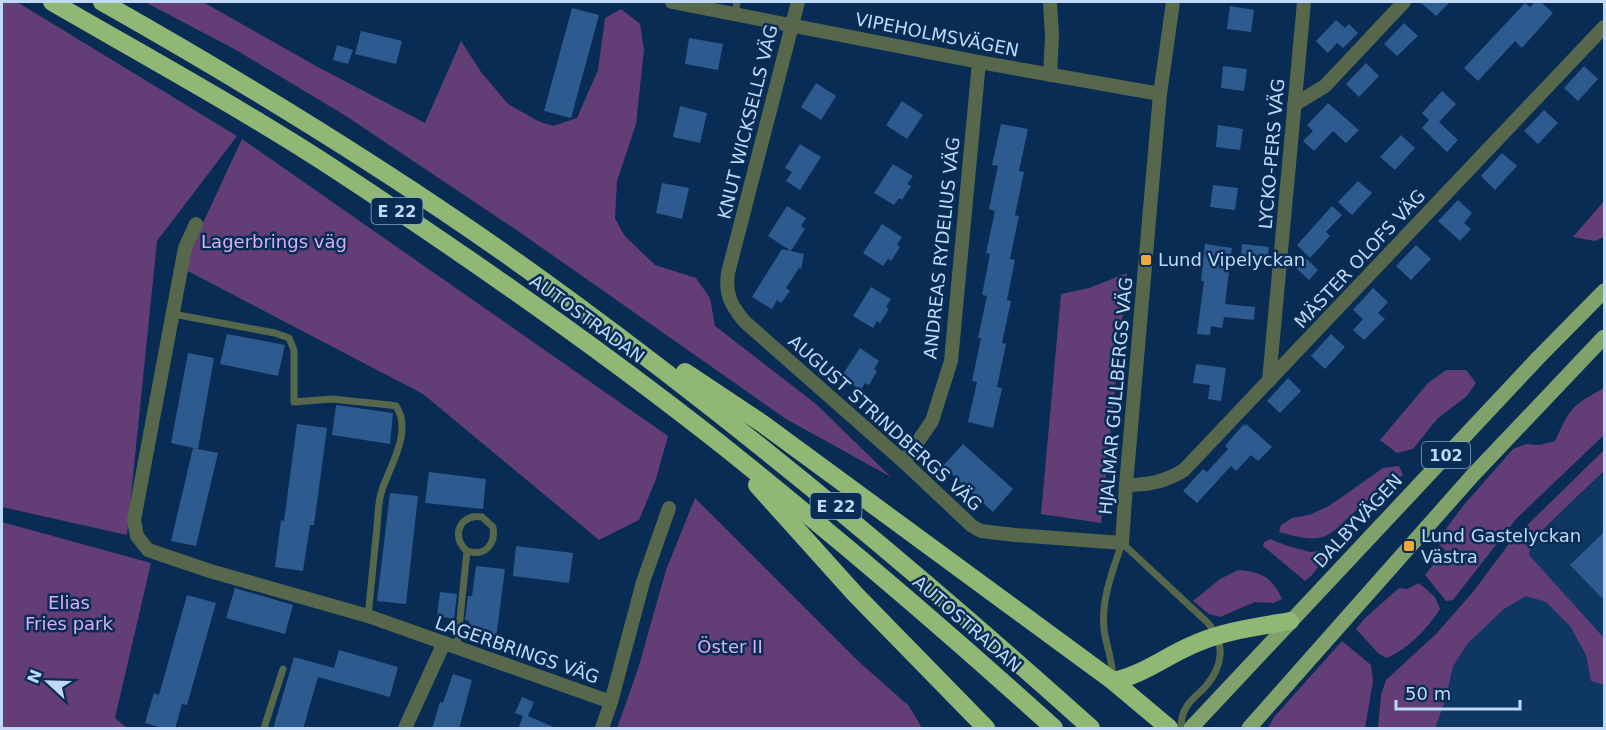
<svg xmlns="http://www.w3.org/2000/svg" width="1606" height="730" font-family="'DejaVu Sans',sans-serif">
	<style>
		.built { fill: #0e3762 }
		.green { fill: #633d76 }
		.building { fill: #2d5b90 }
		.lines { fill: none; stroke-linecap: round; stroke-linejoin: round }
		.service { stroke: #57674c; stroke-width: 7 }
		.minor { stroke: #57674c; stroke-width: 14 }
		.primary { stroke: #80a169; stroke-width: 15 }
		.motorway { stroke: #90b874; stroke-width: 18 }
		.poi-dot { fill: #eea73d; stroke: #082c53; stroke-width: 2 }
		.labels { text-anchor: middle; stroke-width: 5; stroke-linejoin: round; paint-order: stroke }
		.shield { fill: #082c53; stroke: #88a5c6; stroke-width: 1.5 }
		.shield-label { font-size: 16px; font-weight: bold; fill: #bfd9f7 }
		.street-label { font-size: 18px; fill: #bfd9f7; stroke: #082c53 }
		.park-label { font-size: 18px; fill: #dbaef4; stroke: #082c53 }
		.poi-label { font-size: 18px; fill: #bfd9f7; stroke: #082c53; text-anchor: start }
	</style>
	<rect width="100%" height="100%" fill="#082c53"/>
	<!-- built -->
	<polygon class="built" points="1604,472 1604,728 1406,728 1422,660 1534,539"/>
	<!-- green -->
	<g class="green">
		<polygon points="2,2 17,2 237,136 157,241 127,535 2,507"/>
		<polygon points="145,2 203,2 316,66 425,123 461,41 481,72 508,104 538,121 553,126 577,118 598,70 605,18 621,9 640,24 644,50 636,124 617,181 615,218 624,235 655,265 696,278 710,298 715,326 816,404 891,477 786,419 518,231 346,116 236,50"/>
		<polygon points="242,139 668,436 656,479 639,520 599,540 423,394 182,268"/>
		<polygon points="1604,201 1604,237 1595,241 1573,237"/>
		<polygon points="1127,273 1101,523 1041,514 1061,294 1089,288"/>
		<polygon points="1446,370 1466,370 1476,383 1467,396 1437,419 1413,449 1397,453 1380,440 1428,383"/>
		<path d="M1604 388V435L1516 519 1453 600 1446 601 1425 575 1445 550 1436 542 1463 506 1513 449 1526 444 1539 445 1555 441C1571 407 1571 406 1604 388Z"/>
		<polygon points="1604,450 1604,471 1532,540 1529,555 1604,638 1604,685 1591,681 1586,655 1570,626 1546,602 1526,596 1504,609 1468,643 1453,666 1445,701 1435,728 1378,728 1381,695 1386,680 1436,634 1473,592 1511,541"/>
		<path d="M1399 466 1403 475C1391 486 1376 493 1364 503 1328 535 1330 547 1279 532L1281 525 1292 518 1309 515 1329 506 1383 468Z"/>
		<polygon points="695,498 858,661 909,706 922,728 617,728 638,669 666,570"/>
		<polygon points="2,522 151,563 115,718 127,728 2,728"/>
		<polygon points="1270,539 1288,546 1310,552 1331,550 1312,575 1305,581 1263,546 1264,542"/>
		<path d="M1238 570C1262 572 1272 577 1282 599L1273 603 1255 602 1220 617 1209 614 1193 601 1220 579Z"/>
		<path d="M1419 583 1435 597 1440 609C1427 629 1409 648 1387 658L1379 654 1356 629 1364 619 1399 588 1407 589Z"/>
		<polygon points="1342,641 1371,665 1373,681 1365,728 1268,728 1274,717"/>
	</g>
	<!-- building -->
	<g class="building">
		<polygon points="1420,2 1450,2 1436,16"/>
		<polygon points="1535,2 1541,2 1553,13 1522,48 1515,41 1478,81 1464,68 1525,3 1530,7"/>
		<polygon points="1230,6 1254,10 1251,32 1227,29"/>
		<polygon points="572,8 599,15 571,118 544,111"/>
		<polygon points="1336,20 1345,28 1349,24 1358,33 1343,48 1337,43 1328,53 1316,41"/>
		<polygon points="1404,23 1418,36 1397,56 1384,44"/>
		<polygon points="361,31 402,41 396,64 355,54"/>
		<polygon points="689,38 723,44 718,70 685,64"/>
		<polygon points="337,45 353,50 348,64 333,60"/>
		<polygon points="1366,63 1379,76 1359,97 1346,84"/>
		<polygon points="1223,66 1247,69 1244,91 1221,88"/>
		<polygon points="1584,66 1598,79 1578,101 1564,88"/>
		<polygon points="816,83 836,96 821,120 801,107"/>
		<polygon points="1442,91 1456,104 1439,122 1458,140 1447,152 1422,128 1429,120 1422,113"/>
		<polygon points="902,101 923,115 907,139 886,125"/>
		<polygon points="1328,103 1359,130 1346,143 1333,131 1314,151 1303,141 1313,131 1307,125"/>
		<polygon points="680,106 707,113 700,143 673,137"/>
		<polygon points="1544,110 1558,123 1538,144 1524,131"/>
		<polygon points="1001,124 1028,129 1019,171 1024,172 1015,215 1019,216 1010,259 1015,260 1007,300 1011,301 1002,343 1006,344 997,387 1002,388 993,428 968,422 977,382 972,381 981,338 978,338 987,296 982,295 990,254 986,253 995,211 989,209 998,166 992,165"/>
		<polygon points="1218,125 1243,129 1240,150 1216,147"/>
		<polygon points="1401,135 1415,148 1395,170 1380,157"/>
		<polygon points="800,144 821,157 800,190 786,181 792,172 785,168"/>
		<polygon points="1502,153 1517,166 1495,190 1481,176"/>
		<polygon points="893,164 913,176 907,184 911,186 902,200 899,198 894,205 874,193"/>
		<polygon points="1358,181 1372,193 1352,215 1338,202"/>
		<polygon points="662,183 689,188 682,219 656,213"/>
		<polygon points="1213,185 1238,188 1235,210 1210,207"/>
		<polygon points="1458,200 1472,213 1464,223 1471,229 1460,241 1438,221"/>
		<polygon points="787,206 806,218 801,226 805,229 791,251 768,236"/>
		<polygon points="1332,206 1342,215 1326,232 1330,236 1310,258 1297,245"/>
		<polygon points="882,224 902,237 897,245 900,247 891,261 888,259 883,266 863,253"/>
		<polygon points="1205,244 1232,248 1225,304 1255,307 1254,320 1224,317 1222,328 1211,326 1210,335 1197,334 1204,281 1201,281"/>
		<polygon points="1242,244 1269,247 1267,262 1241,259"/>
		<polygon points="1416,245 1431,259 1411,280 1396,266"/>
		<polygon points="782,249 804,254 801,269 799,268 786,288 790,291 781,303 777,300 772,309 752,297"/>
		<polygon points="1305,257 1318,270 1309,280 1295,267"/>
		<polygon points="871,287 891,299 886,307 889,309 880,323 877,321 873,328 853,316"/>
		<polygon points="1373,288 1388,302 1378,313 1385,319 1364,340 1353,330 1363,319 1353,310"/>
		<polygon points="227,334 285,345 278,376 220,364"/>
		<polygon points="1331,334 1345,347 1325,369 1311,356"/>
		<polygon points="860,348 879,361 874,369 877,371 869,385 865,383 861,390 841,377"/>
		<polygon points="188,353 214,358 198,449 171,443"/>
		<polygon points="1196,364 1226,368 1221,401 1208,399 1210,385 1193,383"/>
		<polygon points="1288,378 1301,391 1280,413 1267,401"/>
		<polygon points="336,405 393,413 390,444 332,435"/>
		<polygon points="297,424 327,428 314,525 310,525 303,571 275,567 281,520 284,521"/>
		<polygon points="1244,424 1244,427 1246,424 1272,447 1258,461 1251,455 1236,471 1231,466 1197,503 1183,491 1203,469 1207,472 1228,449 1225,446"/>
		<polygon points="963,444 1013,489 993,512 943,466"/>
		<polygon points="193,448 218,453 196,546 171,541"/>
		<polygon points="429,472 486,479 483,509 425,503"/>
		<polygon points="390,493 418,496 406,604 377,601"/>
		<polygon points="1605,531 1605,601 1570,565"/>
		<polygon points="516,546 573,553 569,583 513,576"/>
		<polygon points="476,566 505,569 496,638 468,635 469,621 465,620 468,596 472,596"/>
		<polygon points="235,588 293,605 285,634 226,618"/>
		<polygon points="440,592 457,594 454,619 437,616"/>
		<polygon points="187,595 216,603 187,705 182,704 175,729 165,729 145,723 154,693 159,695"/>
		<polygon points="339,650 398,667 390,697 318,677 303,729 273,729 294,657 334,668"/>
		<polygon points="453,674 472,680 459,729 432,729 440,702 443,703"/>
		<polygon points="522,697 534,702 528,716 558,729 518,729 523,716 515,713"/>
	</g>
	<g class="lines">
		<!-- service -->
		<g class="service">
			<polyline points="735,14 737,2"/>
			<path d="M173 314 275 333 289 338 294 350V402L332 399 390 405 396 406C413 431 390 466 382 490 378 501 378 515 377 527 374 557 371 586 368 616"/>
			<path d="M457 647 467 551C450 537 460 513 482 517L493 527C496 544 485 557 467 551"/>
			<path d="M1113 679C1113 661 1106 646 1104 629 1101 599 1113 570 1122 543L1208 623C1226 643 1223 666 1206 686 1200 693 1192 698 1187 706 1182 713 1181 721 1181 728"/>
			<polyline points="264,728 283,669"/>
		</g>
		<!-- minor -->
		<g class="minor">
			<polyline points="672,2 979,62 1160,94"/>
			<path d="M798 2 728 273C725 294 731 306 745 322L904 462 972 526 981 531 1015 535 1122 543 1126 485 1160 94 1173 2"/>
			<polyline points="1050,75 1052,36 1050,2"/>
			<polyline points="1294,105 1325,86 1404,2"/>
			<polyline points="196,224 185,248 134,520 137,536 148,550 210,571 368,616 611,702"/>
			<polyline points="1269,381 1304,2"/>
			<polyline points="904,462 932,421 951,361 979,62"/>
			<path d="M1126 485C1148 485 1165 482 1184 470L1604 27"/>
			<polyline points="405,728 444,643"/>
			<polyline points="602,728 611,702 643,582 669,508"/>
		</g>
		<!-- primary -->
		<g class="primary">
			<polyline points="1191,728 1537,359 1604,291"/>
			<polyline points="1249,728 1473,475 1604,337"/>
		</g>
		<!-- motorway -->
		<g class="motorway">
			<path d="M52 2C147 57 244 110 336 170 470 258 602 350 727 449 839 539 948 632 1054 728"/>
			<path d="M102 2C263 93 422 191 571 301 752 434 924 578 1091 728"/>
			<polyline points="685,372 763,424 1113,681 1169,728"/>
			<polyline points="757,485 855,594 986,728"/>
			<path d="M1113 681C1142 675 1163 658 1190 646 1221 631 1256 627 1290 621"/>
		</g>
	</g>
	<!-- markers -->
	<g class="poi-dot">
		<rect x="1140" y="254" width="12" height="12" rx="3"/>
		<rect x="1403" y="540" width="12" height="12" rx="3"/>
	</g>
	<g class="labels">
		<!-- shield labels -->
		<g class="shield">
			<rect x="371.5" y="198" width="51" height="26" rx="4.5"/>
			<rect x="1422" y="442" width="48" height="26" rx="4.5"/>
			<rect x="810.5" y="493" width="51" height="26" rx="4.5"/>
		</g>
		<g class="shield-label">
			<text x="397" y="217">E 22</text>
			<text x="1446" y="461">102</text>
			<text x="836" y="512">E 22</text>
		</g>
		<!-- street labels -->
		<g class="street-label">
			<text transform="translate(937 35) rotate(11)" y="6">VIPEHOLMSVÄGEN</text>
			<text transform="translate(748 122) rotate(-76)" y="6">KNUT WICKSELLS VÄG</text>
			<text transform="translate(1272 154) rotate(-85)" y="6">LYCKO-PERS VÄG</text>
			<text transform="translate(942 248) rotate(-84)" y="6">ANDREAS RYDELIUS VÄG</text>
			<text transform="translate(1360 259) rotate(-47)" y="6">MÄSTER OLOFS VÄG</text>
			<text transform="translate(587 319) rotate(36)" y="6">AUTOSTRADAN</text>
			<text transform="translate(1116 396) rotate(-85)" y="6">HJALMAR GULLBERGS VÄG</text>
			<text transform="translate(885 423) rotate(42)" y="6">AUGUST STRINDBERGS VÄG</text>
			<text transform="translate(1358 521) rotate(-47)" y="6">DALBYVÄGEN</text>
			<text transform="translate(967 624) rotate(41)" y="6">AUTOSTRADAN</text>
			<text transform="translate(517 650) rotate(19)" y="6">LAGERBRINGS VÄG</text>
		</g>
		<!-- park labels -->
		<g class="park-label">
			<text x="274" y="248">Lagerbrings väg</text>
			<text x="69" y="609">Elias<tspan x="69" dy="21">Fries park</tspan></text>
			<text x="730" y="653">Öster II</text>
		</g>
		<!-- poi labels -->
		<g class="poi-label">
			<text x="1158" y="266">Lund Vipelyckan</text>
			<text x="1421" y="542">Lund Gastelyckan<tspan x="1421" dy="21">Västra</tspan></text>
		</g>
	</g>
	<!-- border -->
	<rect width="1606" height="730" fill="none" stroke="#bfd9f7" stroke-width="6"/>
	<!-- north arrow -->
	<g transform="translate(48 682) rotate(292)" stroke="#082c53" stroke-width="4.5" paint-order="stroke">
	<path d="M0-4.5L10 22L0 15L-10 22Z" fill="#bfd9f7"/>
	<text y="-9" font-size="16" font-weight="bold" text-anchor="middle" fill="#bfd9f7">N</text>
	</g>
	<!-- scale -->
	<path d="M1396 700v9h124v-9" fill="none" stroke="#bfd9f7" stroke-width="3"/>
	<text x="1405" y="700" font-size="18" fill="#bfd9f7" stroke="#082c53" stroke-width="4.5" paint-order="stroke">50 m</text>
</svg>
